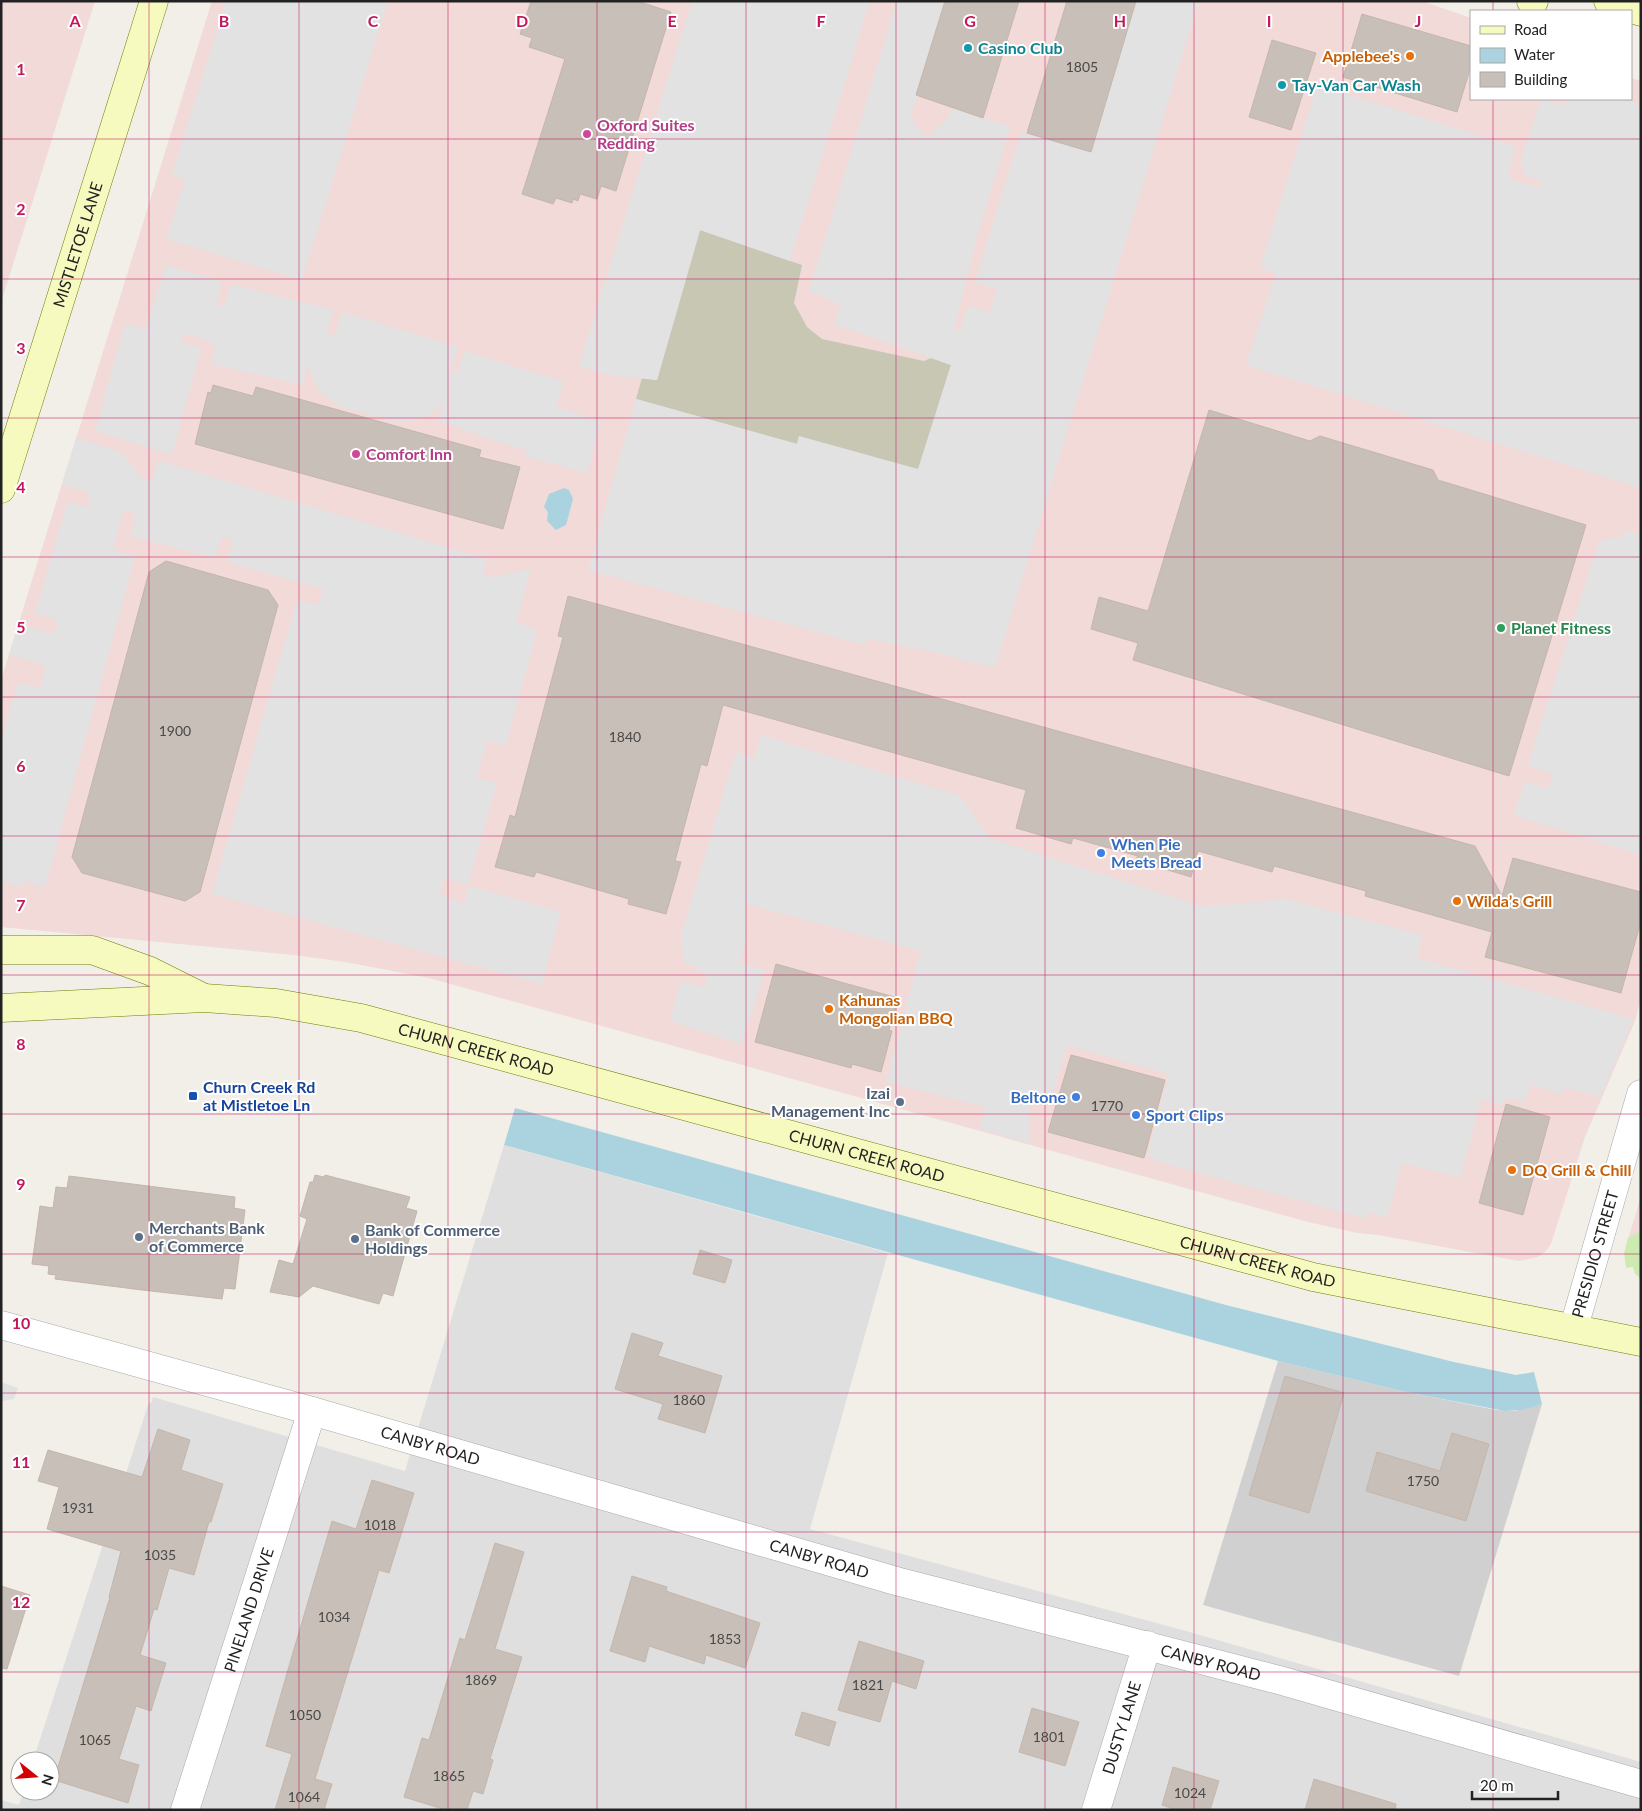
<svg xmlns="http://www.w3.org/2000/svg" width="1642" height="1811" font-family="Lato,sans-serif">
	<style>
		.residential { fill: #e0dfdf }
		.commercial { fill: #f2dad9 }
		.religious { fill: #d0d0d0 }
		.construction { fill: #c7c7b4 }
		.grass { fill: #cdebb0 }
		.parking { fill: #e2e2e2 }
		.water { fill: #aad3df }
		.building { fill: #c7bfb8; stroke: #c4b6ab }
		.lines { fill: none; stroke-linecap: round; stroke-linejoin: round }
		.street-casing { stroke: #a9a9a9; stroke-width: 29 }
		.secondary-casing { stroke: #707d05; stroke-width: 29 }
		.street { stroke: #fff; stroke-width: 28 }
		.secondary { stroke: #f7fabf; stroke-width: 28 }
		.grid { fill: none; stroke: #c2185b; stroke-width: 1; stroke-opacity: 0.55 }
		.culture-dot { fill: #0f9aa8; stroke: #fff; stroke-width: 2 }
		.food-dot { fill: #e8710a; stroke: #fff; stroke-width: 2 }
		.hotel-dot { fill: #d1479c; stroke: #fff; stroke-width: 2 }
		.leisure-dot { fill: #2e9e5b; stroke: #fff; stroke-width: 2 }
		.shop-dot { fill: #3f7fe0; stroke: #fff; stroke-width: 2 }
		.transit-dot { fill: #1a4fb4; stroke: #fff; stroke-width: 2 }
		.service-dot { fill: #5c6f8a; stroke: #fff; stroke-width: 2 }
		.labels { text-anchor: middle; stroke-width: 4; stroke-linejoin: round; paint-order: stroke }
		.number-label { font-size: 14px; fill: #4b4948 }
		.culture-label { font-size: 16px; font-weight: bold; fill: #0d838f; stroke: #fff; text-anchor: start }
		.food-label { font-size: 16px; font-weight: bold; fill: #c56008; stroke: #fff; text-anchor: start }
		.hotel-label { font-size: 16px; font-weight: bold; fill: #b23c85; stroke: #fff; text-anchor: start }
		.street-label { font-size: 16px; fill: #222; stroke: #fff }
		.leisure-label { font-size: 16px; font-weight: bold; fill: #27864d; stroke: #fff; text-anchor: start }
		.shop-label { font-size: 16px; font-weight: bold; fill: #366cbe; stroke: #fff; text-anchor: start }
		.transit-label { font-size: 16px; font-weight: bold; fill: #164399; stroke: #fff; text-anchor: start }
		.service-label { font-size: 16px; font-weight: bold; fill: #4e5e75; stroke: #fff; text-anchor: start }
		.grid-label { font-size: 16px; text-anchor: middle; font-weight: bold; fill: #c2185b; stroke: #fff; stroke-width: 4; stroke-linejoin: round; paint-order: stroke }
	</style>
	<rect width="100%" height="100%" fill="#f2efe9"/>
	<!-- residential -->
	<polygon class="residential" points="504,1145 888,1253 810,1529 1186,1631 1641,1762 1641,1810 1,1810 1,1800 19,1805 24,1791 50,1791 50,1761 33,1761 149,1402 151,1403 153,1397 405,1471"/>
	<!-- commercial -->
	<g class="commercial">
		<polygon points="1,1 95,1 1,303"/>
		<polygon points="212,1 1422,1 1471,18 1471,99 1631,99 1631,78 1641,81 1641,998 1635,1021 1585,1137 1551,1244 1546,1251 1538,1257 1519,1261 1378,1235 1357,1233 1308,1222 429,978 345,962 294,955 1,927 1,680"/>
		<polygon points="1641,1196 1641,1251 1626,1246"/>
	</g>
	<!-- religious -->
	<polygon class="religious" points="1278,1361 1406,1392 1496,1410 1515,1411 1542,1404 1459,1676 1203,1605"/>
	<!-- construction -->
	<polygon class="construction" points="700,230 802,265 794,303 807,327 822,339 924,361 931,358 951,365 918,470 800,437 797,444 636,399 642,378 657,380"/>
	<!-- grass -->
	<polygon class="grass" points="1641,1231 1641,1279 1635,1274 1633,1267 1626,1268 1624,1253 1628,1238"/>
	<!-- parking -->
	<g class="parking">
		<polygon points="226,1 388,1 302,280 166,239 185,180 172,175"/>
		<polygon points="692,1 870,1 790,261 700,230 657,380 614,376 579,366"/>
		<polygon points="897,1 945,1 916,94 918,95 910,116 913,117 912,121 927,136 946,120 952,107 1010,127 978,233 954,329 960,331 968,306 990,312 997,289 975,282 1021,132 1091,152 1136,1 1199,1 995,668 932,652 868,639 865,645 588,570 636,399 797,444 799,436 918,469 951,365 834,324 841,305 809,291"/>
		<polygon points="1317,85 1516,147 1508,173 1510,179 1539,188 1543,183 1525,175 1521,161 1541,99 1565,106 1568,99 1621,99 1641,105 1641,488 1246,365 1276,273 1260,268"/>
		<polygon points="166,265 222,282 217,301 218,307 225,305 230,288 234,285 333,310 328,329 327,332 331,335 335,334 342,312 458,347 451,367 450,371 453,373 458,371 465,351 564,382 556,407 601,421 587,473 525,456 527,451 438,421 443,404 433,412 418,420 399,422 341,407 334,403 317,388 308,366 303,385 211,364 215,347 213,343 186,334 181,335 182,343 201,348 172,455 95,431 125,324 146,329"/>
		<polygon points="76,438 123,453 142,478 152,481 159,461 486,559 483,575 493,577 531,569 516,622 537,630 506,745 487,741 477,778 497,783 468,884 444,879 440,895 464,904 469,886 561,912 542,984 212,894 297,600 318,605 323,589 227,562 232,543 229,538 224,537 220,541 215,558 130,536 135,520 133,513 128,510 122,513 113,548 117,551 135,556 45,887 26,881 19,887 1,881 1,743 18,683 40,688 46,668 41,664 9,655 18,625 53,634 59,625 53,619 35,613 68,501 87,507 90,502 87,492 62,484"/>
		<polygon points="1623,530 1641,535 1641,855 1514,815 1525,781 1548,789 1553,774 1528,766 1599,541 1624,536"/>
		<polygon points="761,735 960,796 991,839 1204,907 1285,899 1422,935 1417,958 1633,1019 1601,1097 1566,1088 1562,1094 1530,1085 1525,1102 1506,1098 1502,1105 1481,1099 1461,1177 1402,1163 1387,1218 1369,1212 1364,1218 1152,1160 1151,1157 1147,1155 1169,1074 1067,1045 1049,1106 1030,1101 1030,1143 979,1129 986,1107 886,1082 921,951 746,904 745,945 740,963 765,970 742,1044 670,1021 681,981 705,988 707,978 693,965 684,964 681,935 736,752 755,758"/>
		<polygon points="1,1382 18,1388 14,1399 3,1401 1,1404"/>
	</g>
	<!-- water -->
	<g class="water">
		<polygon points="564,488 569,490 573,499 566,525 556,530 547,521 548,512 544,507 549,494"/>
		<polygon points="515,1108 1226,1305 1454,1362 1516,1375 1534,1372 1542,1404 1522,1410 1505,1411 1406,1392 1278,1361 504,1145"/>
	</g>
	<!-- building -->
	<g class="building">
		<polygon points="531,1 637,1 671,12 616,191 601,186 597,199 580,194 578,201 573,199 572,203 556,198 553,204 522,194 565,59 529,47 532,38 520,34"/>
		<polygon points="945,1 1019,1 983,118 916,95"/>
		<polygon points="1067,1 1136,1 1091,152 1027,133"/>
		<polygon points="1362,14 1471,46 1471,66 1457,112 1343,77"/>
		<polygon points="1272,40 1316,53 1291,130 1249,117"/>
		<polygon points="213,385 253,396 256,387 481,450 479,457 520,467 503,529 195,444 208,392 211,393"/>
		<polygon points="1209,410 1310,441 1320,436 1433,470 1438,480 1586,525 1509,776 1133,660 1138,643 1091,629 1099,597 1148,611"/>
		<polygon points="166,561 268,590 278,605 200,892 185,901 82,873 72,857 149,572"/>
		<polygon points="568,596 1475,846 1502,896 1513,858 1641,892 1641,921 1621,993 1485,957 1492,932 1365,896 1366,891 1274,866 1272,872 1198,851 1191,877 1135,860 1138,856 1073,838 1071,844 1016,828 1026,790 723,705 707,766 701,764 675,861 681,862 666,914 628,904 629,899 536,872 534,877 495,867 510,815 515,817 563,637 558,636"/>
		<polygon points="776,964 898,998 889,1030 892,1031 881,1072 852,1064 851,1068 755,1042"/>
		<polygon points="1071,1055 1165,1080 1144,1158 1048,1132"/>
		<polygon points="1506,1104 1550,1117 1523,1215 1479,1203"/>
		<polygon points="315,1175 324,1177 325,1175 410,1197 406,1208 417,1211 393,1296 383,1293 379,1304 313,1286 299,1297 270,1292 279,1260 293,1264 307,1219 300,1216 310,1182 313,1182"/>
		<polygon points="69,1176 235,1197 234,1208 245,1210 235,1289 224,1288 222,1299 142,1290 55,1279 56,1275 48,1274 49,1266 32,1264 40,1206 53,1208 56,1187 67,1188"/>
		<polygon points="700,1250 732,1260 725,1283 693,1274"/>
		<polygon points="632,1333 663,1343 658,1356 722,1376 705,1433 658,1419 663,1404 615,1389"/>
		<polygon points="1285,1376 1344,1393 1309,1513 1249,1495"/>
		<polygon points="158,1429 190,1440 181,1470 223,1484 211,1522 209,1522 194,1575 169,1568 157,1610 154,1609 140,1655 166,1663 151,1711 136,1706 119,1759 139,1765 128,1803 54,1780 110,1597 109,1597 121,1551 47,1529 59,1487 38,1481 48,1450 142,1477"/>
		<polygon points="1452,1433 1489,1444 1466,1521 1366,1491 1377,1452 1440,1471"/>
		<polygon points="372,1480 414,1493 389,1573 379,1570 315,1779 332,1784 324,1810 275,1810 292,1754 266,1746 294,1649 332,1521 356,1529"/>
		<polygon points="495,1543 524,1552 495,1649 522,1657 490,1759 493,1760 483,1794 473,1791 467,1810 446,1810 404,1797 422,1738 429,1740 460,1638 465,1640"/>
		<polygon points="632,1576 667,1587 666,1591 760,1623 745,1668 706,1655 704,1664 649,1646 645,1662 610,1651"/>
		<polygon points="1,1586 30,1595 7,1669 1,1668"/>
		<polygon points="859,1641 924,1661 916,1689 892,1681 880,1722 838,1710"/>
		<polygon points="1032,1708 1079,1722 1065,1766 1019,1752"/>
		<polygon points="802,1712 836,1722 829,1746 795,1735"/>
		<polygon points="1173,1767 1219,1781 1210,1810 1176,1810 1162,1805"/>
		<polygon points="1314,1779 1396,1804 1395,1810 1305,1810"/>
	</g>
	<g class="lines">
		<defs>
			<g id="street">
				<path id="s1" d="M1 1325 312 1411 896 1581 1279 1680 1641 1784"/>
				<path id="s2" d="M1574 1327 1641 1094"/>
				<path id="s3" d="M185 1810 312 1411"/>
				<path id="s4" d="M1096 1810 1147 1645"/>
			</g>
			<g id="secondary">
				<polyline points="1531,1 1534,1"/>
				<polyline points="1608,1 1641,12"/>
				<path id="s5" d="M1 489 154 1"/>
				<polyline points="1,950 92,950 150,971 202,997"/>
				<path id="s6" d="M1 1008 204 998 276 1003 361 1018 1313 1277 1641 1342"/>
			</g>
		</defs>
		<!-- street casing -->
		<use href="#street" class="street-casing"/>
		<!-- secondary casing -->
		<use href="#secondary" class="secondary-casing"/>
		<!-- street -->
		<use href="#street" class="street"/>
		<!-- secondary -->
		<use href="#secondary" class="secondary"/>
	</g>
	<!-- grid -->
	<path class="grid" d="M149 1V1810M299 1V1810M448 1V1810M597 1V1810M746 1V1810M896 1V1810M1045 1V1810M1194 1V1810M1343 1V1810M1493 1V11M1493 99V1810M1 139H1641M1 279H1641M1 418H1641M1 557H1641M1 697H1641M1 836H1641M1 975H1641M1 1114H1641M1 1254H1641M1 1393H1641M1 1532H1641M1 1672H1641"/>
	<!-- markers -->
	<g class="culture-dot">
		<circle cx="968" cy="48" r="5"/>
		<circle cx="1282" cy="85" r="5"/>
	</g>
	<g class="food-dot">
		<circle cx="1410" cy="56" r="5"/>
		<circle cx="1457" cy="901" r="5"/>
		<circle cx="829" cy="1009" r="5"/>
		<circle cx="1512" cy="1170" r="5"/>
	</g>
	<g class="hotel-dot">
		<circle cx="587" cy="134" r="5"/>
		<circle cx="356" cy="454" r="5"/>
	</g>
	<circle class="leisure-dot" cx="1501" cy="628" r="5"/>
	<g class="shop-dot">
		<circle cx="1101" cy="853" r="5"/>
		<circle cx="1076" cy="1097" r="5"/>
		<circle cx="1136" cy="1115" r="5"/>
	</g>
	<rect class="transit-dot" x="188" y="1091" width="10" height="10" rx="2.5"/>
	<g class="service-dot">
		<circle cx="900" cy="1102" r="5"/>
		<circle cx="139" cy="1237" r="5"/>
		<circle cx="355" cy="1239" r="5"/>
	</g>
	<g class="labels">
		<!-- number labels -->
		<g class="number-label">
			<text x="1082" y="72">1805</text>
			<text x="175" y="736">1900</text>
			<text x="625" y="742">1840</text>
			<text x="1107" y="1111">1770</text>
			<text x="689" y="1405">1860</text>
			<text x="1423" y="1486">1750</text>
			<text x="78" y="1513">1931</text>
			<text x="380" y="1530">1018</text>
			<text x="160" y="1560">1035</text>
			<text x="334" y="1622">1034</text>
			<text x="725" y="1644">1853</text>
			<text x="481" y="1685">1869</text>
			<text x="868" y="1690">1821</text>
			<text x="305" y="1720">1050</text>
			<text x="1049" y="1742">1801</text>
			<text x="95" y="1745">1065</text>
			<text x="449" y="1781">1865</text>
			<text x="1190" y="1798">1024</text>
			<text x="304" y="1802">1064</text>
		</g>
		<!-- culture labels -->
		<g class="culture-label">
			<text x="978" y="54">Casino Club</text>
			<text x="1292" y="91">Tay-Van Car Wash</text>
		</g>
		<!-- food labels -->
		<g class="food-label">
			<text x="1400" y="62" text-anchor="end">Applebee's</text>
			<text x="1467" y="907">Wilda’s Grill</text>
			<text x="839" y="1006">Kahunas<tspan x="839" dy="18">Mongolian BBQ</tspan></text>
			<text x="1522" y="1176">DQ Grill &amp; Chill</text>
		</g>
		<!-- hotel labels -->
		<g class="hotel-label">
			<text x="597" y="131">Oxford Suites<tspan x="597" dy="18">Redding</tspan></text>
			<text x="366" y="460">Comfort Inn</text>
		</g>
		<!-- street labels -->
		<g class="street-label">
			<text dy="6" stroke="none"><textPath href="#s5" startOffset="256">MISTLETOE LANE</textPath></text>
			<text dy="6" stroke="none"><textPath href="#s6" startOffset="481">CHURN CREEK ROAD</textPath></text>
			<text dy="6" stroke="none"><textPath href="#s6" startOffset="886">CHURN CREEK ROAD</textPath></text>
			<text dy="6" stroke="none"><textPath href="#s2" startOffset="76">PRESIDIO STREET</textPath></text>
			<text dy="6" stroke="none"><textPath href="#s6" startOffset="1291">CHURN CREEK ROAD</textPath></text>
			<text dy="6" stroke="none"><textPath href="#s1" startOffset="446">CANBY ROAD</textPath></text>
			<text dy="6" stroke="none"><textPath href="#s1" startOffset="851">CANBY ROAD</textPath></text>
			<text dy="6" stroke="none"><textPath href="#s3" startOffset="210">PINELAND DRIVE</textPath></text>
			<text dy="6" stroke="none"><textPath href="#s1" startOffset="1256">CANBY ROAD</textPath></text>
			<text dy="6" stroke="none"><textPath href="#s4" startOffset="86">DUSTY LANE</textPath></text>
		</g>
		<!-- leisure labels -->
		<g class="leisure-label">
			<text x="1511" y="634">Planet Fitness</text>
		</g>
		<!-- shop labels -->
		<g class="shop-label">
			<text x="1111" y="850">When Pie<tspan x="1111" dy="18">Meets Bread</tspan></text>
			<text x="1066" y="1103" text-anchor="end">Beltone</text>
			<text x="1146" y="1121">Sport Clips</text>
		</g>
		<!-- transit labels -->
		<g class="transit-label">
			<text x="203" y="1093">Churn Creek Rd<tspan x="203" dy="18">at Mistletoe Ln</tspan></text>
		</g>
		<!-- service labels -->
		<g class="service-label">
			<text x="890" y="1099" text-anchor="end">Izai<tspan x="890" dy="18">Management Inc</tspan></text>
			<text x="149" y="1234">Merchants Bank<tspan x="149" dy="18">of Commerce</tspan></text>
			<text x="365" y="1236">Bank of Commerce<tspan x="365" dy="18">Holdings</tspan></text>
		</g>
	</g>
	<g class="grid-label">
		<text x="75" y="27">A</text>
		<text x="224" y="27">B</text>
		<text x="373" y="27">C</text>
		<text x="522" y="27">D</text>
		<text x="672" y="27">E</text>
		<text x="821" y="27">F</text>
		<text x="970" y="27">G</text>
		<text x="1120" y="27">H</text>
		<text x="1269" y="27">I</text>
		<text x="1418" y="27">J</text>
		<text x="21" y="75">1</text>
		<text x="21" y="215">2</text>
		<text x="21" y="354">3</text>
		<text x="21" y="493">4</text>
		<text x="21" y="633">5</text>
		<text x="21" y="772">6</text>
		<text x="21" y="911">7</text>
		<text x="21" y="1050">8</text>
		<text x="21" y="1190">9</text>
		<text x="21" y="1329">10</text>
		<text x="21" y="1468">11</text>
		<text x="21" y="1608">12</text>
	</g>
	<!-- border -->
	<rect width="1642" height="1811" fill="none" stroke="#222222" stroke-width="5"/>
	<!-- legend -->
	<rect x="1470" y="10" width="162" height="90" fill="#ffffff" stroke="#a7a7a7"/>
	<rect x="1480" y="26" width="25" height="8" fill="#f7fabf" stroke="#a7a7a7"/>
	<text x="1514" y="35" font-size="15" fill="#222222">Road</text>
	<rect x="1480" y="48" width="25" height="15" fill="#aad3df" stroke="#a7a7a7"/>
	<text x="1514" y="60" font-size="15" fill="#222222">Water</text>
	<rect x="1480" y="72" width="25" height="15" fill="#c7bfb8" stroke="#a7a7a7"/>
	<text x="1514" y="85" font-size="15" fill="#222222">Building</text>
	<!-- north arrow -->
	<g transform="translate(35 1776) rotate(107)"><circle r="24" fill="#ffffff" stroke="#a7a7a7"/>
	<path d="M0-4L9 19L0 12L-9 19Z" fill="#d40000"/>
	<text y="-8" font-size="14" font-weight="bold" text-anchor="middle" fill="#222222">N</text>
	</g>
	<!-- scale -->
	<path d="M1472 1791v8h86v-8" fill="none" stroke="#222222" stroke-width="2.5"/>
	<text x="1480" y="1791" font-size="15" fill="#222222" stroke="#ffffff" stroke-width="4" paint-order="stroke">20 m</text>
</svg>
